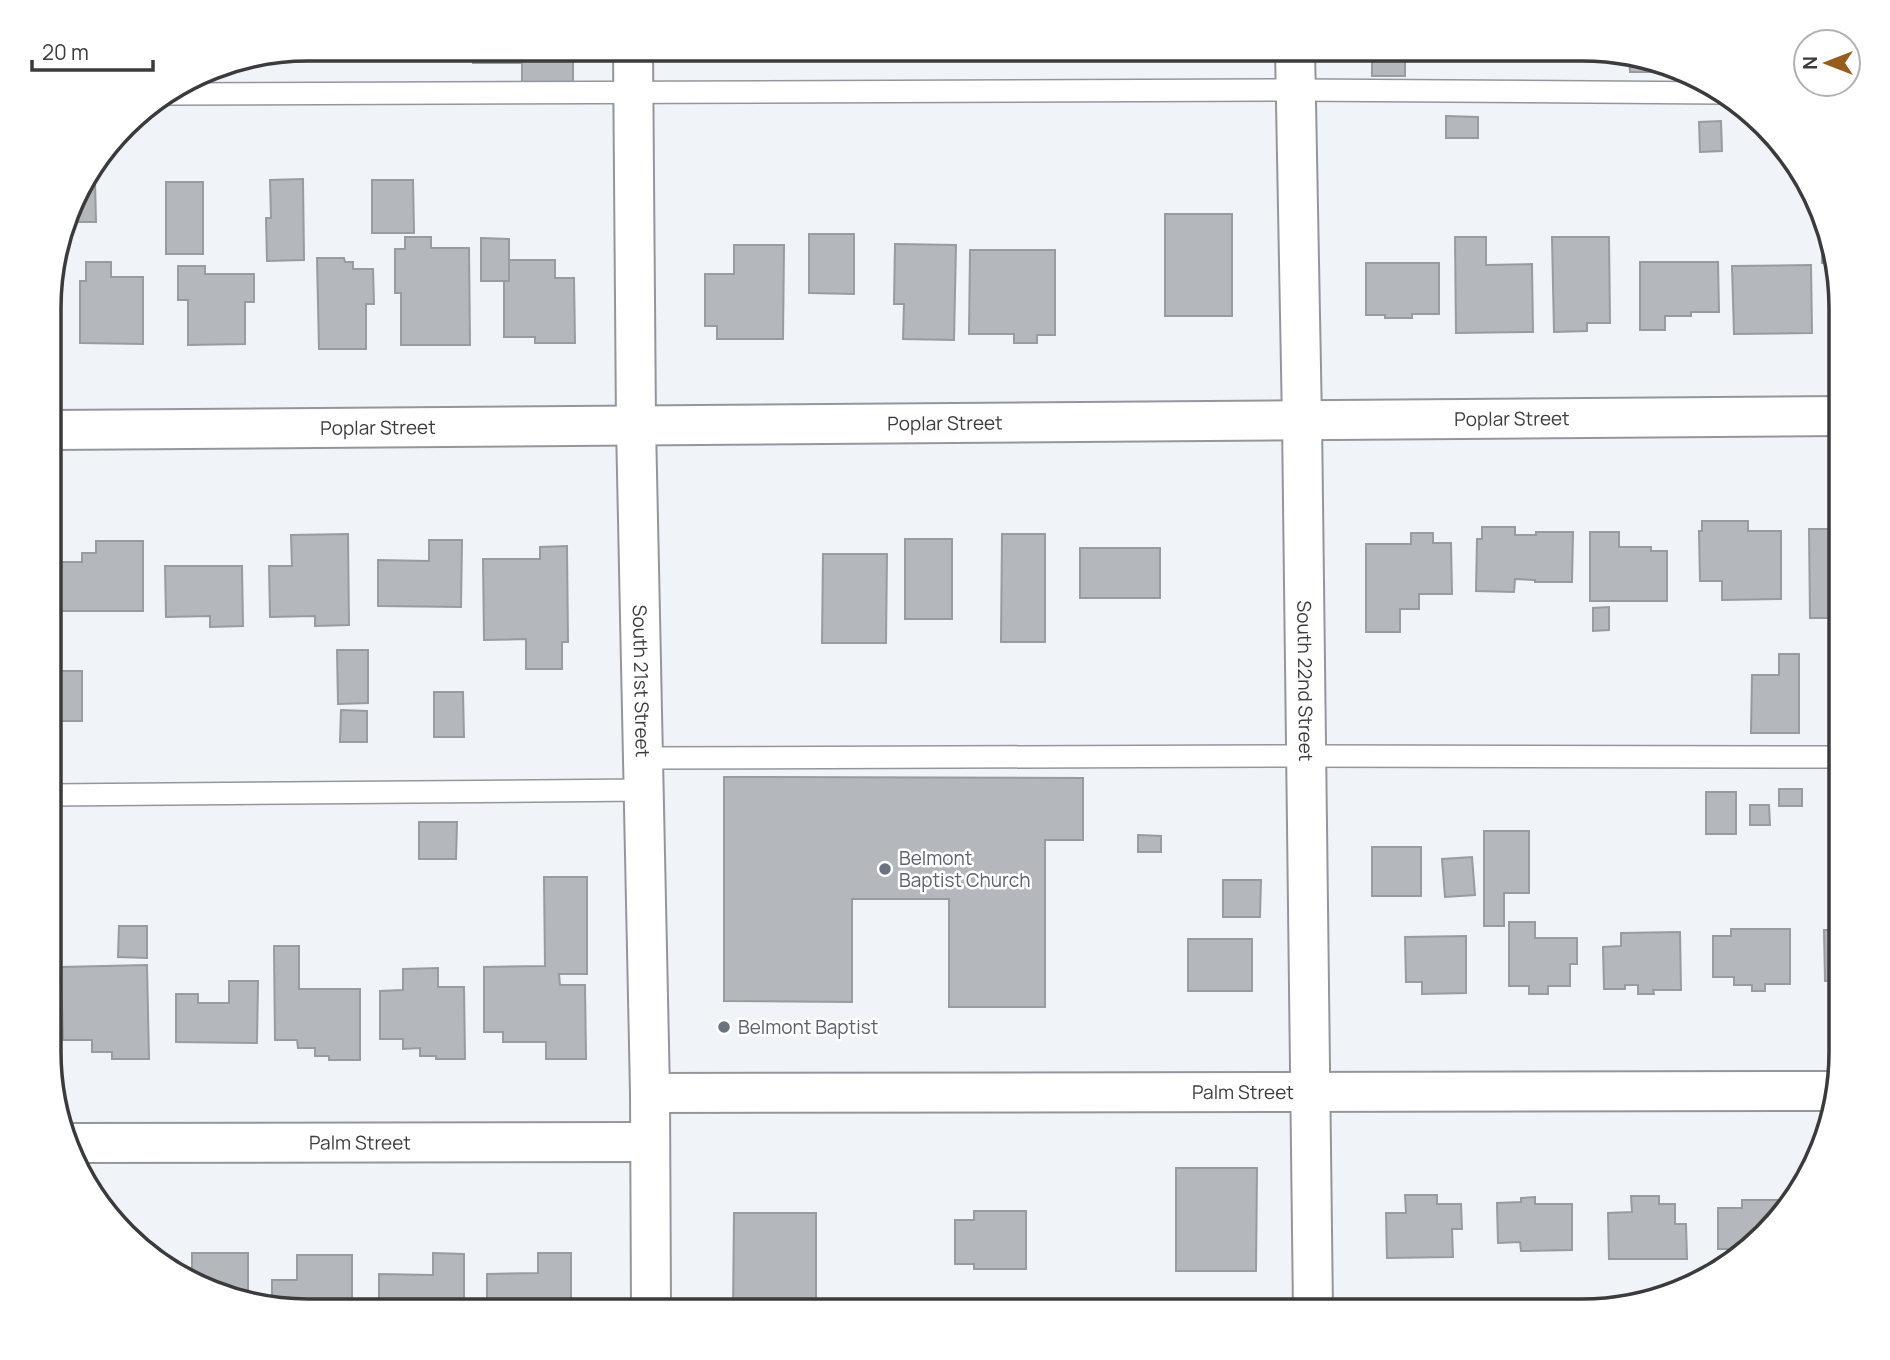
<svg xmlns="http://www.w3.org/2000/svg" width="1890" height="1360" font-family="Manrope,sans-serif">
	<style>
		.building { fill: #b4b8bc; stroke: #979c9f; stroke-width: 2 }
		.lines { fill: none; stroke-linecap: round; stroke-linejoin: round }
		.service-casing { stroke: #93979b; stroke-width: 24 }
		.minor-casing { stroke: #93979b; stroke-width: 42 }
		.service { stroke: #fff; stroke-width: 21 }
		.minor { stroke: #fff; stroke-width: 38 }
		.worship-dot { fill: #6b7280; stroke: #fff; stroke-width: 2.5 }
		.labels { text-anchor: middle; stroke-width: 5; stroke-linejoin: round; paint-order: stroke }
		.street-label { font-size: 19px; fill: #3a3b3d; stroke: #fff }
		.worship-label { font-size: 19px; fill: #5b616d; stroke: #fff; text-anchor: start }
		.rim { fill: none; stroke: #3a3b3d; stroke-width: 3.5 }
	</style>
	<rect width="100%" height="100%" fill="#f0f4f8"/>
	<!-- building -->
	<g class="building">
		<polygon points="473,49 573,49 573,86 522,86 522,63 473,63"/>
		<rect x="1372" y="49" width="33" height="27"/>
		<polygon points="1629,57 1680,69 1686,72 1630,72"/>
		<polygon points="1446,116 1478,117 1478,138 1446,138"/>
		<polygon points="1721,121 1722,151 1700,152 1699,122"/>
		<polygon points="303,179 304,260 267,261 266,218 271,218 270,180"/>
		<polygon points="372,180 413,180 414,233 372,233"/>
		<polygon points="85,181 95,181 96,222 67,222 76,194"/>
		<rect x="166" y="182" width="37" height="72"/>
		<rect x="1165" y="214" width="67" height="102"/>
		<polygon points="1822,224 1833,263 1822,263"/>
		<polygon points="809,234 854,234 854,294 809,293"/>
		<polygon points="405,237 431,237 431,248 469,248 470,345 401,345 401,293 395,293 395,249 405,249"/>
		<polygon points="1455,237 1486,237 1486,265 1532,264 1533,332 1456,333"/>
		<polygon points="1552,237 1609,237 1610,323 1587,323 1587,331 1554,332"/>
		<polygon points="481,238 509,239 509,281 481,281"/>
		<polygon points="895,244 956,245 954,340 903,339 904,304 894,304"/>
		<polygon points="734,245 784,245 783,339 717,339 717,326 705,326 705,274 734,274"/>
		<polygon points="970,250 1055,250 1055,335 1037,335 1037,343 1014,343 1014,334 969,334"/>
		<polygon points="317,258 344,258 345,262 353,262 353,269 373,269 374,304 366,304 366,349 319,349"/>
		<polygon points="509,260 555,260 555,278 574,278 575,343 535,343 535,337 504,337 504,281 509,281"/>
		<polygon points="86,262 111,262 111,277 143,277 143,344 80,343 80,281 86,281"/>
		<polygon points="1640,262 1718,262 1719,312 1691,312 1691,316 1665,316 1665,330 1640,330"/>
		<polygon points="55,263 59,263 60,343 51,343 51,275"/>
		<polygon points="1366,263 1439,263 1439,314 1412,314 1412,318 1385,318 1385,315 1366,315"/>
		<polygon points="1811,265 1812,333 1734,334 1732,266"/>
		<polygon points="178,266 205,266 205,274 254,274 254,302 245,302 245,344 188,345 188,300 178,300"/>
		<polygon points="1702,521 1748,521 1748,531 1781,531 1781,599 1722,600 1722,581 1700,581 1699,531 1702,531"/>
		<polygon points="1482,527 1515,527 1515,535 1536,535 1536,532 1573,532 1572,582 1535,582 1535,580 1515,579 1514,592 1476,591 1477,539 1482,539"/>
		<polygon points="1809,529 1840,529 1840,596 1835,596 1835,618 1810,618"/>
		<polygon points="1590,532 1619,532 1619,547 1651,547 1651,551 1667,551 1667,601 1590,601"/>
		<polygon points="1411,533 1433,533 1433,543 1451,543 1452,594 1419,594 1419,609 1400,609 1400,632 1366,632 1366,544 1411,544"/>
		<polygon points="348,534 349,625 315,626 315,616 270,617 269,566 292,566 291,535"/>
		<polygon points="1002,534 1045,534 1045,642 1001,642"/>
		<rect x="905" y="539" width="47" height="80"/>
		<polygon points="429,540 462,540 461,607 378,606 378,560 429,561"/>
		<polygon points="96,541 143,541 143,611 59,611 59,562 82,562 82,553 96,553"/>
		<polygon points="567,546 568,642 562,642 562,669 526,669 526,639 484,640 483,559 540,559 540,547"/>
		<rect x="1080" y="548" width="80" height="50"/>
		<polygon points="823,554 887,554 886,643 822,643"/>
		<polygon points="165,566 242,566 243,626 210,627 210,616 166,617"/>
		<polygon points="1609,607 1609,630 1593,631 1593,608"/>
		<polygon points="337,650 368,650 368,703 338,704"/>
		<polygon points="1779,654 1799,654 1799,733 1751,733 1752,675 1779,675"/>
		<rect x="58" y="671" width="24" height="50"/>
		<polygon points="434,692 463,692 464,737 434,737"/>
		<polygon points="341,710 367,711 367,742 340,742"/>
		<polygon points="724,777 1083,778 1083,840 1045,840 1045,1007 949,1007 949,899 852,899 852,1002 724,1001"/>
		<rect x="1779" y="789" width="23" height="17"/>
		<rect x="1706" y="792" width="30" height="42"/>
		<polygon points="1750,805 1769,805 1770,825 1750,825"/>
		<polygon points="419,822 457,822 456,859 419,859"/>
		<polygon points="1484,831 1529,831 1529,893 1504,893 1504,926 1484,926"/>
		<polygon points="1138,835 1161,836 1161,852 1138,852"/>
		<rect x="1372" y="847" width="49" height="49"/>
		<polygon points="1472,857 1475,895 1445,897 1442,859"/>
		<polygon points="544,877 587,877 587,974 559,974 560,985 585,985 586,1059 546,1059 546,1042 503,1042 503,1032 484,1032 484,967 545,966"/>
		<polygon points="1223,880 1261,880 1260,917 1223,917"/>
		<polygon points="1509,922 1535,922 1535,938 1577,938 1577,964 1570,964 1570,986 1548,986 1548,994 1529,994 1529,986 1509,986"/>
		<polygon points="119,926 147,926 147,958 118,957"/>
		<polygon points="1731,929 1790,929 1790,984 1765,984 1765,991 1752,991 1752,985 1734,985 1734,977 1713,977 1713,936 1731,936"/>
		<polygon points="1824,930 1840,930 1840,980 1825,981"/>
		<polygon points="1680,932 1681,990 1653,990 1654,994 1638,994 1638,985 1625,985 1625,989 1604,989 1603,947 1621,946 1621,933"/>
		<polygon points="1466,936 1466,993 1422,994 1422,982 1406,982 1405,937"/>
		<rect x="1188" y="939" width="64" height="52"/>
		<polygon points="274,946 299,946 299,989 360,989 360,1060 329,1060 329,1056 315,1056 315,1048 298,1048 297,1040 275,1040"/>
		<polygon points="147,965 149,1059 112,1059 112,1052 92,1052 92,1040 63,1040 61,967"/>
		<polygon points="438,968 438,987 464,987 465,1059 436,1059 436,1056 420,1056 420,1048 403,1049 403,1039 380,1039 380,991 403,990 403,969"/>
		<polygon points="229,981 258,981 257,1043 176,1042 176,994 198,994 198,1003 229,1003"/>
		<polygon points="1176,1168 1257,1168 1256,1271 1176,1271"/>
		<polygon points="1405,1195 1437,1195 1437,1204 1461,1204 1462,1229 1452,1229 1453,1257 1387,1258 1386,1213 1406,1213"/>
		<polygon points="1631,1196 1659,1196 1659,1204 1675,1204 1675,1224 1686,1224 1687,1259 1609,1259 1608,1213 1632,1212"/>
		<polygon points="1535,1197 1535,1204 1572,1204 1572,1250 1521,1251 1520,1242 1498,1243 1497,1203 1521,1202 1521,1198"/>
		<polygon points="1742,1200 1789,1200 1789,1206 1787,1210 1734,1253 1734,1249 1718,1249 1718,1208 1742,1208"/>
		<polygon points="974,1211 1026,1211 1026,1269 974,1269 974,1264 955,1264 955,1220 974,1220"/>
		<polygon points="734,1213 816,1213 816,1311 733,1311"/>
		<polygon points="192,1253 248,1253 248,1302 225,1297 190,1278 192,1278"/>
		<polygon points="433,1253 464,1254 464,1311 379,1310 379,1274 433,1275"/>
		<polygon points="538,1253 571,1253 571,1311 487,1311 487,1274 538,1273"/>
		<polygon points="297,1255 352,1255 352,1310 292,1310 272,1306 272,1280 297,1280"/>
	</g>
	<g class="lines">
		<defs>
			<g id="service">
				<polyline points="170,94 1296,90 1723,93"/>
				<polyline points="643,758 1307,756 1840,757"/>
				<polyline points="51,795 644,790"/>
			</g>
			<g id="minor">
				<path id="s1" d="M633 49 636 425 650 1093 651 1311"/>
				<path id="s2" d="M1295 49 1302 421 1313 1311"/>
				<path id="s3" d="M51 430 1840 416"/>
				<path id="s4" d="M650 1093 1835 1091"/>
				<path id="s5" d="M71 1143 650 1142"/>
			</g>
		</defs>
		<!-- service casing -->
		<use href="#service" class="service-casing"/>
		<!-- minor casing -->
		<use href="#minor" class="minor-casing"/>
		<!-- service -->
		<use href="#service" class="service"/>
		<!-- minor -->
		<use href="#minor" class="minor"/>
	</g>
	<!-- markers -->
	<g class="worship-dot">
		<circle cx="885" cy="869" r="7"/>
		<circle cx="724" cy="1027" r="7"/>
	</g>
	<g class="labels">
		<!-- street labels -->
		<g class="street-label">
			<text dy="7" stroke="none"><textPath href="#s3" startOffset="1461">Poplar Street</textPath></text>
			<text dy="7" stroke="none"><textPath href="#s3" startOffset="894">Poplar Street</textPath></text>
			<text dy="7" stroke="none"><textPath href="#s3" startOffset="327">Poplar Street</textPath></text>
			<text dy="7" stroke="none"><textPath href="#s1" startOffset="632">South 21st Street</textPath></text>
			<text dy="7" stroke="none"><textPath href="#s2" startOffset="632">South 22nd Street</textPath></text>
			<text dy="7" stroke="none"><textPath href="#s4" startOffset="593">Palm Street</textPath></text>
			<text dy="7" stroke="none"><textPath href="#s5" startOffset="289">Palm Street</textPath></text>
		</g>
		<!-- worship labels -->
		<g class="worship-label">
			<text x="899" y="865">Belmont<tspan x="899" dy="22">Baptist Church</tspan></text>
			<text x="738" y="1034">Belmont Baptist</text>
		</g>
	</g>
	<!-- crop -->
	<path d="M0 0H1890V1360H0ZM308 61H1582A247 247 0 0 1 1829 308V1052A247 247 0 0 1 1582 1299H308A247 247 0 0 1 61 1052V308A247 247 0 0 1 308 61Z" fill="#fff" fill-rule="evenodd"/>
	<path class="rim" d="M308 61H1582A247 247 0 0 1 1829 308V1052A247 247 0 0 1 1582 1299H308A247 247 0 0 1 61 1052V308A247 247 0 0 1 308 61Z"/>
	<!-- north arrow -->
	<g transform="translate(1827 63) rotate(270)"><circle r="33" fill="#ffffff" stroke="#b0b1b1" stroke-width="2"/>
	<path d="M0-5L12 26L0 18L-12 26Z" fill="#975d1c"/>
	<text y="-10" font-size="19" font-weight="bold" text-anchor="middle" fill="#3a3b3d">N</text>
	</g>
	<!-- scale -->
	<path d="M32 60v10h121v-10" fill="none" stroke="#3a3b3d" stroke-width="3.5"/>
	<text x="42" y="60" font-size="21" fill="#3a3b3d" stroke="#ffffff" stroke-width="5" paint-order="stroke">20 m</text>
</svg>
